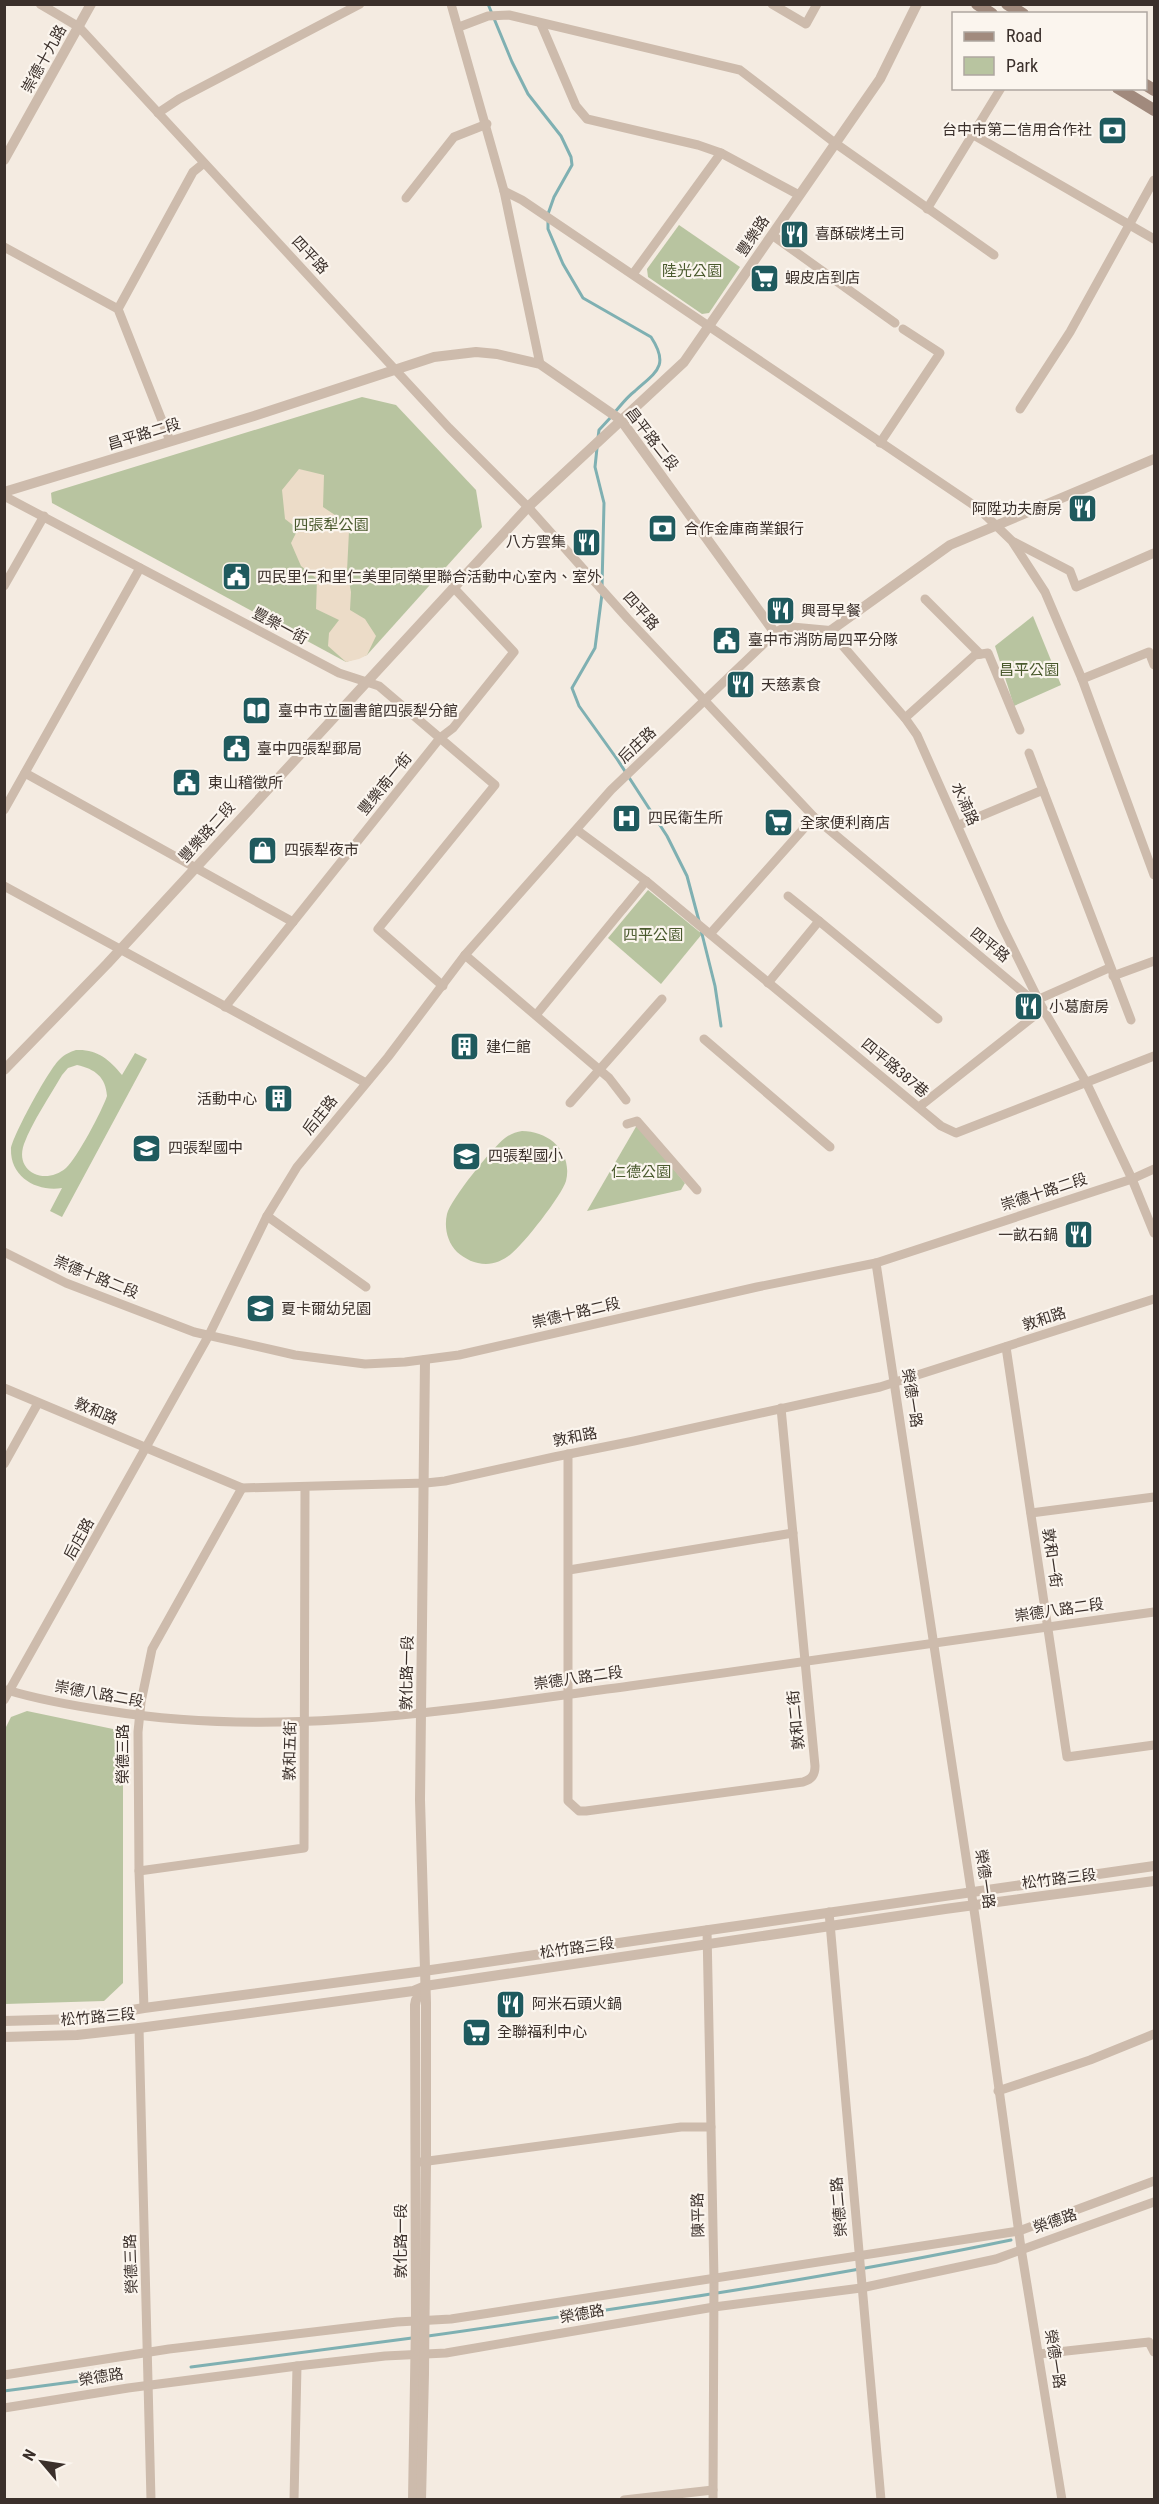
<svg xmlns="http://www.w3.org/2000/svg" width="1159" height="2504" font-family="'Roboto Condensed','Noto Sans TC',sans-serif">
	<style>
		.green { fill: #b8c4a0; fill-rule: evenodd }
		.plaza { fill: #ecdcc8 }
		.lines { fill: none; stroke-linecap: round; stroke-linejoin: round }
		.stream { stroke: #7fb0b2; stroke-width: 3 }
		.minor { stroke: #cdbbac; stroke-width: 9 }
		.tertiary { stroke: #cdbbac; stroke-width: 10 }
		.secondary { stroke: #a18a7d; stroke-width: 12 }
		.labels { text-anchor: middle; stroke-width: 4.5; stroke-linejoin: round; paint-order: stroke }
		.street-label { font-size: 15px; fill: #3b302b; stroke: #fbf5ee }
		.poi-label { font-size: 15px; fill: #3b302b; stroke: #fbf5ee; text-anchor: start }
		.park-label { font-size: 15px; fill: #4a5a2e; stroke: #fbf5ee }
	</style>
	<rect width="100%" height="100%" fill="#f4ebe1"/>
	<!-- green -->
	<g class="green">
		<polygon points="679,225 740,267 709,313 702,314 648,277 647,269"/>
		<polygon points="362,397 396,405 476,490 482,527 367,655 346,662 52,503 51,493 53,492"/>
		<polygon points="1033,616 1061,685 1014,706 995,646"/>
		<polygon points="648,890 702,934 661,984 608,938"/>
		<path d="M76 1050C97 1049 109 1059 122 1075L135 1053 147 1059 62 1217 50 1211 62 1188C38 1192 10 1178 11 1149 12 1137 50 1067 60 1059 65 1054 70 1052 76 1050ZM77 1065C95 1069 106 1077 107 1096 102 1111 77 1158 66 1168 45 1186 14 1172 24 1144 32 1122 50 1096 62 1075L68 1068Z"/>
		<polygon points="637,1125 685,1183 681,1190 587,1211"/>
		<path d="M522 1131C549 1131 573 1152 566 1181 562 1195 523 1245 511 1254 504 1260 495 1264 486 1264 475 1264 465 1259 457 1252 447 1242 444 1227 447 1214 451 1199 492 1148 505 1138 510 1134 516 1132 522 1131Z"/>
		<polygon points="27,1711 113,1729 123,1740 123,1983 104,2001 5,2004 5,1729 11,1717"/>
	</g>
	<!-- plaza -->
	<polygon class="plaza" points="299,469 324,475 323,507 338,517 349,531 347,571 351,592 350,610 365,619 376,636 367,655 359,659 346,662 328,646 329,633 339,620 316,609 317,579 301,566 291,543 298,529 285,519 282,490"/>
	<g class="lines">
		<!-- stream -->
		<g class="stream">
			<polyline points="488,4 512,62 528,94 561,136 571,157 572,165 554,197 548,214"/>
			<path d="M548 221V229L563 264 583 298 651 337C670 366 656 372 635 391 627 397 621 405 615 412"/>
			<polyline points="598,438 599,430 611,417"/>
			<polyline points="597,448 595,467 604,503 602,587"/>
			<polyline points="602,594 595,648 572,688 579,706 617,759 667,836 687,876 699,921"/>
			<polyline points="701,930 715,986 721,1026"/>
			<path d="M428 2336C623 2308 818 2280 1011 2240"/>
			<polyline points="191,2367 412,2338"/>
			<polyline points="4,2391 102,2378"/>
		</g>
		<!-- minor -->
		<g class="minor">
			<polyline points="40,4 79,27 449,428 528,507 628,619 814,817 1043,1009 1086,1082 1132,1179 1154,1233"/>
			<polyline points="451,4 504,191 540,364"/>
			<polyline points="772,4 806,24 817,4"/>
			<polyline points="541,24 576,106 587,119 698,145 721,153 799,195"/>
			<polyline points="459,27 488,16 509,15 740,70 835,143 994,255"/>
			<polyline points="158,113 179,99 360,4"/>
			<polyline points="972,134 1154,239"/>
			<polyline points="504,191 522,200 978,508 1012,541 1045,592 1082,679 1154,875"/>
			<polyline points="406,198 454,137 487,124"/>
			<polyline points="927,209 1001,88"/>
			<polyline points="772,235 895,323"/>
			<polyline points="4,247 118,309 170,441"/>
			<polyline points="633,274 721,153"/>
			<polyline points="118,309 193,172 204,163"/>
			<polyline points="1020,409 1070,332 1154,180"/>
			<polyline points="880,443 940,353 903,329"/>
			<polyline points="4,496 339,673 379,686 495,785 378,929 443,986"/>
			<polyline points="1014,542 1070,571 1076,587 1154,553"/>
			<polyline points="4,586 44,516"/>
			<polyline points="925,599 980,654"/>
			<polyline points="830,631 905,718 917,735 1001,924 1043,1009 919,1107"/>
			<polyline points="1082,679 1149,652 1154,665"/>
			<polyline points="905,718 975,655 988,653 1020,730"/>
			<polyline points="1029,753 1043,790"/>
			<polyline points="25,773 293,922"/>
			<polyline points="4,810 140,568"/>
			<polyline points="959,825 1043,790 1131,1020"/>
			<polyline points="577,830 646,881 941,1126 956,1133 1154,1056"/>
			<polyline points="4,886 366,1083"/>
			<polyline points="788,896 819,921"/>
			<polyline points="623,909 646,881"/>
			<polyline points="710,934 814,817"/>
			<polyline points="465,955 609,1078 626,1100"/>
			<polyline points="1113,976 1154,961"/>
			<polyline points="768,983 819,921 938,1019"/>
			<polyline points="1039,999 1109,968"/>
			<polyline points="225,1007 440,738 453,728 514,652 453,587"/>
			<polyline points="536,1015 622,910"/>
			<polyline points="704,1039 830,1147"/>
			<polyline points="570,1103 662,999"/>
			<polyline points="627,1124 637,1121 697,1190"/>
			<polyline points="267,1216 366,1287"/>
			<polyline points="4,1252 66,1283 194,1332 295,1355 365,1364 405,1362 459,1355 757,1287 876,1263 1132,1179 1154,1169"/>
			<polyline points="876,1263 976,1923 1021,2248 1062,2500"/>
			<polyline points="1006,1347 1067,1757 1154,1745"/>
			<polyline points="4,1388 242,1488 426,1483 445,1481 554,1457 634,1441 880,1387 1154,1299"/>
			<path d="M568 1454V1801L579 1811H586L803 1782C812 1779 815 1775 815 1766L781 1408"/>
			<polyline points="4,1464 38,1403"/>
			<polyline points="1031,1513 1154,1497"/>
			<polyline points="569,1570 793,1533"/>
			<path d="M7 1690C40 1700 75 1706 109 1711 283 1739 457 1709 630 1686 805 1662 980 1636 1154 1612"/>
			<polyline points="4,1700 209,1335 267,1216 297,1167 388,1057 465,955 611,790 775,633"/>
			<polyline points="139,1871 304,1848 305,1487"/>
			<polyline points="829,1912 881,2500"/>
			<polyline points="707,1930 714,2278 713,2500"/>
			<polyline points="144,2008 139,1871 138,1732 141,1702 152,1649 242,1488"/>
			<polyline points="139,2028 151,2500"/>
			<polyline points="998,2091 1090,2060 1154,2034"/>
			<polyline points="421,2162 681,2127 711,2127"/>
			<polyline points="1039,2354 1149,2342 1154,2352"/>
			<polyline points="4,2375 169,2349 397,2322 451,2319 1019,2231 1154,2181"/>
			<polyline points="4,2408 128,2388 297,2366 385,2356 446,2353 714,2307 861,2288 996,2259 1154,2202"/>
			<polyline points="294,2500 297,2366"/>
			<polyline points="624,2500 713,2490"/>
		</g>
		<!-- tertiary -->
		<g class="tertiary">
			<polyline points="4,160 91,4"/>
			<polyline points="4,492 254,416 434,357 476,352 497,354 540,364 621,420 775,633 787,627 830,631 950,545 1154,459"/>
			<polyline points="4,1070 107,964 528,507 684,362 880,79 917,4"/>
			<polyline points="4,2021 79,2019 144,2008 424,1971 1154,1866"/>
			<polyline points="4,2037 77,2035 139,2028 413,1991 425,1986 945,1909 1154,1881"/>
			<polyline points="413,2500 416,2321 415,2005 416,2000 425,1987"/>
			<polyline points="421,2500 424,2374 426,2162 426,2003 420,1800 425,1360"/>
		</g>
		<!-- secondary -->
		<g class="secondary">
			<polyline points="977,4 992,14"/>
			<polyline points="1007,4 1023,14"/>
			<polyline points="1146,85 1154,90"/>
			<polyline points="1118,88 1154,110"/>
		</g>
	</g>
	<!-- icons -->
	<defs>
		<symbol id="bank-square" viewBox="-11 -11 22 22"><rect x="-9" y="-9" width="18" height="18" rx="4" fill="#1f5a5e" stroke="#fbf5ee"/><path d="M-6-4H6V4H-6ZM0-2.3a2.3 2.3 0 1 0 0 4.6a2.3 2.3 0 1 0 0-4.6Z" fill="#fff"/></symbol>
		<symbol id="restaurant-square" viewBox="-11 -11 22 22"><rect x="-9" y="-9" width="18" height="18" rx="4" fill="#1f5a5e" stroke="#fbf5ee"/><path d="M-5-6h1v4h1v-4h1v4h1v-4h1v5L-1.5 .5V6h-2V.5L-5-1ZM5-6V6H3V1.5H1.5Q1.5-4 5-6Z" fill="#fff"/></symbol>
		<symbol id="supermarket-square" viewBox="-11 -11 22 22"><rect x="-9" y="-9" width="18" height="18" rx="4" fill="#1f5a5e" stroke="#fbf5ee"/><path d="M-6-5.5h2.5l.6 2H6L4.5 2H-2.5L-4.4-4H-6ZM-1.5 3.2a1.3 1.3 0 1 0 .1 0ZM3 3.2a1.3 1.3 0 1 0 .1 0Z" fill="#fff"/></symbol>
		<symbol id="civic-square" viewBox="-11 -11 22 22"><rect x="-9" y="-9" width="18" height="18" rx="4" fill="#1f5a5e" stroke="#fbf5ee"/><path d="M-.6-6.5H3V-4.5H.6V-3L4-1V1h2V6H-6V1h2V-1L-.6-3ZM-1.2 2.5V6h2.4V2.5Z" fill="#fff"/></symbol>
		<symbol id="library-square" viewBox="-11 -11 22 22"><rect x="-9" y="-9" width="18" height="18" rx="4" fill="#1f5a5e" stroke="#fbf5ee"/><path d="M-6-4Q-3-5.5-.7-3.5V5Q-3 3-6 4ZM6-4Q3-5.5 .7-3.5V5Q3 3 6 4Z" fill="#fff"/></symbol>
		<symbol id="hospital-square" viewBox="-11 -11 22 22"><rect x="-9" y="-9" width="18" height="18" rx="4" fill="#1f5a5e" stroke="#fbf5ee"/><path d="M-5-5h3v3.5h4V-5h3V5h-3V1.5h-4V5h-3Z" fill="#fff"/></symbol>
		<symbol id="shop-square" viewBox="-11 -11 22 22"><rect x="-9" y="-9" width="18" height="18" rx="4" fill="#1f5a5e" stroke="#fbf5ee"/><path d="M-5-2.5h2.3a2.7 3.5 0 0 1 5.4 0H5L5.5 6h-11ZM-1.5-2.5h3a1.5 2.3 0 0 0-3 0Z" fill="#fff"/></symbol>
		<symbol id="building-square" viewBox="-11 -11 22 22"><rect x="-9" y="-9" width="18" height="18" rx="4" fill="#1f5a5e" stroke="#fbf5ee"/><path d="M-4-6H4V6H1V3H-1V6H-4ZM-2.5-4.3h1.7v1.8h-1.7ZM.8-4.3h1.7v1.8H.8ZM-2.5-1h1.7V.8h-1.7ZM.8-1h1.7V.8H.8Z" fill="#fff"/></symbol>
		<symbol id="school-square" viewBox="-11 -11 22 22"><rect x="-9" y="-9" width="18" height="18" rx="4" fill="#1f5a5e" stroke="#fbf5ee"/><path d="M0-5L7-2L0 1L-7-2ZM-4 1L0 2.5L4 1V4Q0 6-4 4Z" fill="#fff"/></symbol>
	</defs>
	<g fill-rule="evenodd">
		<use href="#bank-square" x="1096" y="114" width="33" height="33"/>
		<use href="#restaurant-square" x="778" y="218" width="33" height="33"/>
		<use href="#supermarket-square" x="748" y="262" width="33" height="33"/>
		<use href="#restaurant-square" x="1066" y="492" width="33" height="33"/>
		<use href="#bank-square" x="646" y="512" width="33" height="33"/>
		<use href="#restaurant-square" x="570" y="526" width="33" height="33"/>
		<use href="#civic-square" x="220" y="560" width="33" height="33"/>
		<use href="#restaurant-square" x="764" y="594" width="33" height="33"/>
		<use href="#civic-square" x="710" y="624" width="33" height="33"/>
		<use href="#restaurant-square" x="724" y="668" width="33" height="33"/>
		<use href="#library-square" x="240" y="694" width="33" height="33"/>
		<use href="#civic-square" x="220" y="732" width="33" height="33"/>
		<use href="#civic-square" x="170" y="766" width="33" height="33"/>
		<use href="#hospital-square" x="610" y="802" width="33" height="33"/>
		<use href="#supermarket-square" x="762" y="806" width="33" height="33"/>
		<use href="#shop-square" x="246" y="834" width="33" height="33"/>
		<use href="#restaurant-square" x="1012" y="990" width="33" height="33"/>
		<use href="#building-square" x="448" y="1030" width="33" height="33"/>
		<use href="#building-square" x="262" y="1082" width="33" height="33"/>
		<use href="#school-square" x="130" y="1132" width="33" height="33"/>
		<use href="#school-square" x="450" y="1140" width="33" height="33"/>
		<use href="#restaurant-square" x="1062" y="1218" width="33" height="33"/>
		<use href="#school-square" x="244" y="1292" width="33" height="33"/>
		<use href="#restaurant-square" x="494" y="1988" width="33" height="33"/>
		<use href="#supermarket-square" x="460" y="2016" width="33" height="33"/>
	</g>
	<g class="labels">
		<!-- street labels -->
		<g class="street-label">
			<text transform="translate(44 59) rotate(-61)" y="5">崇德十九路</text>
			<text transform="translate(753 236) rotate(-56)" y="5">豐樂路</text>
			<text transform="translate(310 255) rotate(47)" y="5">四平路</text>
			<text transform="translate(144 434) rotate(-17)" y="5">昌平路二段</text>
			<text transform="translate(652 439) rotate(52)" y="5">昌平路二段</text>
			<text transform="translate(641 611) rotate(48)" y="5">四平路</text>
			<text transform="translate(280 626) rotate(28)" y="5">豐樂一街</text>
			<text transform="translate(637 745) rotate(-43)" y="5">后庄路</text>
			<text transform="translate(385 784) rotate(-51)" y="5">豐樂南一街</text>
			<text transform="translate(965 804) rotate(66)" y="5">水湳路</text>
			<text transform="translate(207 832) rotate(-48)" y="5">豐樂路二段</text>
			<text transform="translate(990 945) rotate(39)" y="5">四平路</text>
			<text transform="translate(895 1068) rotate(40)" y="5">四平路387巷</text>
			<text transform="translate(320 1115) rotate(-51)" y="5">后庄路</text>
			<text transform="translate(1044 1192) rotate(-18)" y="5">崇德十路二段</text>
			<text transform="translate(96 1277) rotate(22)" y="5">崇德十路二段</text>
			<text transform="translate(576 1313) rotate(-13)" y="5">崇德十路二段</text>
			<text transform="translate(1044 1319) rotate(-18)" y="5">敦和路</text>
			<text transform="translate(912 1398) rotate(81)" y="5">榮德一路</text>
			<text transform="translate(96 1411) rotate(23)" y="5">敦和路</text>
			<text transform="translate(575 1437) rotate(-11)" y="5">敦和路</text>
			<text transform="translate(79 1539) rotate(-61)" y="5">后庄路</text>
			<text transform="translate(1052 1558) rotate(82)" y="5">敦和一街</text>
			<text transform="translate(1059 1610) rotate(-8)" y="5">崇德八路二段</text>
			<text transform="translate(407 1673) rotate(-89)" y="5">敦化路一段</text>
			<text transform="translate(578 1678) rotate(-8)" y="5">崇德八路二段</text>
			<text transform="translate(99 1694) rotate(10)" y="5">崇德八路二段</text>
			<text transform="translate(796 1720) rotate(-96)" y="5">敦和二街</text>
			<text transform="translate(290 1751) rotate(-89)" y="5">敦和五街</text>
			<text transform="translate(123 1754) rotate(-90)" y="5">榮德三路</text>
			<text transform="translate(985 1879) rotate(82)" y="5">榮德一路</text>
			<text transform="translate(1059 1879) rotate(-7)" y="5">松竹路三段</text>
			<text transform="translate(577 1948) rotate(-8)" y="5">松竹路三段</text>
			<text transform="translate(98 2017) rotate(-5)" y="5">松竹路三段</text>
			<text transform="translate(839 2207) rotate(-95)" y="5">榮德二路</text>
			<text transform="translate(698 2215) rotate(-91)" y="5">陳平路</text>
			<text transform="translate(1055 2221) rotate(-19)" y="5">榮德路</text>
			<text transform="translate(401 2241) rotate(-90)" y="5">敦化路一段</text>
			<text transform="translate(131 2264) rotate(-92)" y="5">榮德三路</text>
			<text transform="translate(582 2314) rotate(-10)" y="5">榮德路</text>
			<text transform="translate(1055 2359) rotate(81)" y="5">榮德一路</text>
			<text transform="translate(101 2377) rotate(-9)" y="5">榮德路</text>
		</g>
		<!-- poi labels -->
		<g class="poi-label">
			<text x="1092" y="135" text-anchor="end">台中市第二信用合作社</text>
			<text x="815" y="239">喜酥碳烤土司</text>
			<text x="785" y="283">蝦皮店到店</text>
			<text x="1062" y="514" text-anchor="end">阿陞功夫廚房</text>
			<text x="684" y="534">合作金庫商業銀行</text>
			<text x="566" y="547" text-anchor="end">八方雲集</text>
			<text x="257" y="582">四民里仁和里仁美里同榮里聯合活動中心室內、室外</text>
			<text x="801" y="616">興哥早餐</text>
			<text x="748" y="645">臺中市消防局四平分隊</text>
			<text x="761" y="690">天慈素食</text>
			<text x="278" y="716">臺中市立圖書館四張犁分館</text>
			<text x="257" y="754">臺中四張犁郵局</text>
			<text x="208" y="788">東山稽徵所</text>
			<text x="648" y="823">四民衛生所</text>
			<text x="800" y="828">全家便利商店</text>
			<text x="284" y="855">四張犁夜市</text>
			<text x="1049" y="1012">小葛廚房</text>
			<text x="486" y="1052">建仁館</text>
			<text x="257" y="1104" text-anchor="end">活動中心</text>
			<text x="168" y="1153">四張犁國中</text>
			<text x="488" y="1161">四張犁國小</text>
			<text x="1058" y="1240" text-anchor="end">一畝石鍋</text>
			<text x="281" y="1314">夏卡爾幼兒園</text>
			<text x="532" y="2009">阿米石頭火鍋</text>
			<text x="497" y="2037">全聯福利中心</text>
		</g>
		<!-- park labels -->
		<g class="park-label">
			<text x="692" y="276">陸光公園</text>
			<text x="331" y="530">四張犁公園</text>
			<text x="1029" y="675">昌平公園</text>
			<text x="653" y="940">四平公園</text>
			<text x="641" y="1177">仁德公園</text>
		</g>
	</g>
	<!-- border -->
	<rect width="1159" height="2504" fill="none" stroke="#3b302b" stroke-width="12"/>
	<!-- legend -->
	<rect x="952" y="12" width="195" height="78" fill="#fbf5ee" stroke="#aea6a0" stroke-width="1.5"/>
	<rect x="964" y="32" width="30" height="9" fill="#a18a7d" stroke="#aea6a0" stroke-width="1.5"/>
	<text x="1006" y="42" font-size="18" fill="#3b302b">Road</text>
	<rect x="964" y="57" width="30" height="18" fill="#b8c4a0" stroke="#aea6a0" stroke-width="1.5"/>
	<text x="1006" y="72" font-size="18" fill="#3b302b">Park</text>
	<!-- north arrow -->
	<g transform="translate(42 2462) rotate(299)" stroke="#fbf5ee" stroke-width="4.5" paint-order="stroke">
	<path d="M0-4.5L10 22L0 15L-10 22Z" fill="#3b302b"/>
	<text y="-9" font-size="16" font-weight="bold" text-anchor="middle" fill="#3b302b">N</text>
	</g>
</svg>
